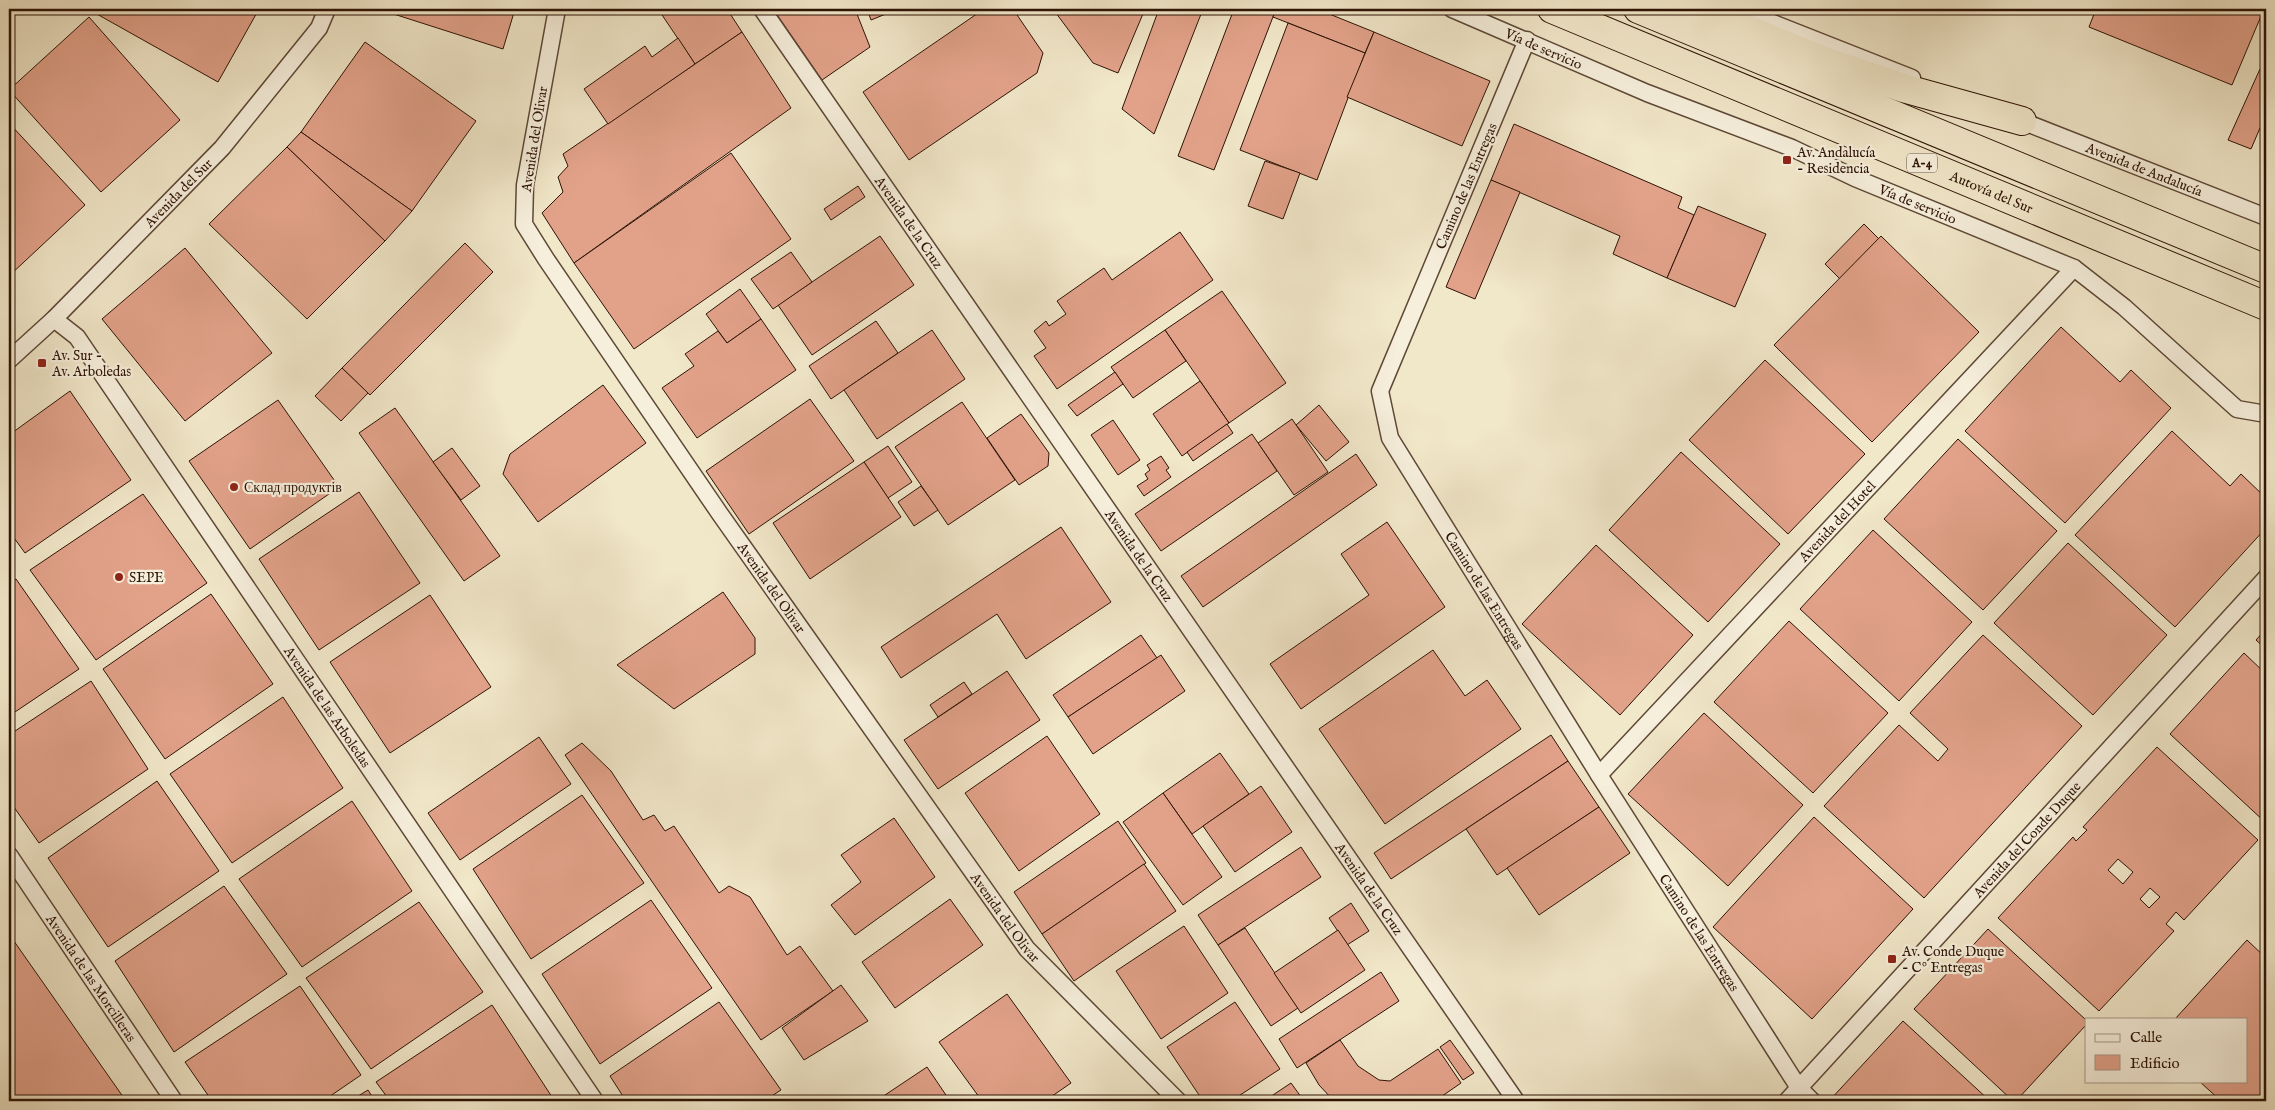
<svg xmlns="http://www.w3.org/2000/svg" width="2275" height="1110" font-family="'IM FELL English',serif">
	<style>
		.building { fill: #e2a28a; stroke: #2d1305; fill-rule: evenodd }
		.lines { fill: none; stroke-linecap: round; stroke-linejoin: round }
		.street-casing { stroke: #5e4836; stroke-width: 19 }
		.highway-casing { stroke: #2d1305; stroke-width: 30 }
		.street { stroke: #f6efdc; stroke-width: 16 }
		.highway { stroke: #f1e7c9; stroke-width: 28 }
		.poi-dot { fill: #8f2418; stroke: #f6efdc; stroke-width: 2 }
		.labels { text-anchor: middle; stroke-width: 4.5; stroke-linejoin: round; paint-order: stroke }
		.shield { fill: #f6efdc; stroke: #695546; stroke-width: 1 }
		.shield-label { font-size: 12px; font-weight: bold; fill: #2d1305 }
		.street-label { font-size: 14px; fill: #2d1305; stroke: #f6efdc }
		.poi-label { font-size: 14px; fill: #2d1305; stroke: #f6efdc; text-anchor: start }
	</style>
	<rect width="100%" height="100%" fill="#f1e7c9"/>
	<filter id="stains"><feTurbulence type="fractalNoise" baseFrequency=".004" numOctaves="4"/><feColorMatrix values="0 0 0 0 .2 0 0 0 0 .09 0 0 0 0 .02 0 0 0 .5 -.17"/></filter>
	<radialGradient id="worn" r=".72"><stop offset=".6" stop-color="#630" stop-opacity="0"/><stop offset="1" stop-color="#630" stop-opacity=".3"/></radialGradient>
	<!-- building -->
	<g class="building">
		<polygon points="98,9 259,9 218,82 95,13"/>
		<polygon points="378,9 515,9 503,49"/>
		<polygon points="658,9 727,9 742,32 695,64"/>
		<polygon points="773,9 855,9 870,47 822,80"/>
		<polygon points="867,9 898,9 871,20"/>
		<polygon points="984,9 1013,9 1043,53 1037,73 909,160 863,92"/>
		<polygon points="1053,9 1145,9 1118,73 1093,63"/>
		<polygon points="1159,9 1203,9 1154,134 1122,109"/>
		<polygon points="1234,9 1276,9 1214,170 1178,156"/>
		<polygon points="1276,9 1317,9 1374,32 1365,53 1273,17"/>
		<polygon points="2096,9 2264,9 2232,85 2089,27"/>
		<polygon points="89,17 180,120 101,192 9,90"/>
		<polygon points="1288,23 1365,53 1317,180 1240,150"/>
		<polygon points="742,32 791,108 574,263 542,213 563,192 558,177 568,166 563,154"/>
		<polygon points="1374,32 1490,81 1462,146 1347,97"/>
		<polygon points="678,38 695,64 608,124 584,89 645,46 652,57"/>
		<polygon points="365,42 476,121 412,211 301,132"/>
		<polygon points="2266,66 2266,129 2260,128 2251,149 2228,140 2260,69"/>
		<polygon points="9,123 85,205 9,276"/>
		<polygon points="1514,124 1682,197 1678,208 1694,215 1667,278 1613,254 1620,236 1491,180"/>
		<polygon points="301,132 412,211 385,241 287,147"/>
		<polygon points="287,147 385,241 307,319 209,224"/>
		<polygon points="731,153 791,239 634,349 574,263"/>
		<polygon points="1265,161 1300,173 1283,219 1248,206"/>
		<polygon points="1491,180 1520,192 1475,299 1446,287"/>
		<polygon points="858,186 865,197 831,220 824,209"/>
		<polygon points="1698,206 1766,234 1735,307 1667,278"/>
		<polygon points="1864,224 1879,239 1840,279 1825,264"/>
		<polygon points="1180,232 1213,280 1057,389 1034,356 1046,348 1034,331 1046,321 1049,326 1066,314 1057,301 1104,268 1112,280"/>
		<polygon points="880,236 914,285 812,355 778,305"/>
		<polygon points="1881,236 1979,332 1872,442 1774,345"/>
		<polygon points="465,243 493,272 370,395 342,368"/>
		<polygon points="185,248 272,353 185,421 102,319"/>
		<polygon points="791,252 812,282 773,309 751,279"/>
		<polygon points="740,289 761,319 727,343 706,314"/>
		<polygon points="1222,291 1286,383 1229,423 1165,330"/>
		<polygon points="761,319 796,370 697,438 662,388 694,366 685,354 718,331 727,343"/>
		<polygon points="876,321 898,353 831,399 809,366"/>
		<polygon points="2061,327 2120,382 2131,370 2171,408 2065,523 1965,431"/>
		<polygon points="932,330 965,379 877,439 844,390"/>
		<polygon points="1165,330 1186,361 1133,398 1111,367"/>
		<polygon points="1765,360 1865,454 1788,534 1689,440"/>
		<polygon points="342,368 368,393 341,421 315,396"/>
		<polygon points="1115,372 1123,384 1077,416 1068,405"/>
		<polygon points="1200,381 1229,423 1182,456 1153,414"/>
		<polygon points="603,385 646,443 538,522 503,474 510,454"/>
		<polygon points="70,391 131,480 25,553 9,531 9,435"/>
		<polygon points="810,399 854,461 749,534 706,471"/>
		<polygon points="278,400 339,487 250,549 189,461"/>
		<polygon points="962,402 1015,480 948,525 895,447"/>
		<polygon points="1319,405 1349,442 1326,461 1296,425"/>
		<polygon points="395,408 500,556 464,581 359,433"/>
		<polygon points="1021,414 1049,453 1048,466 1019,485 987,438"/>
		<polygon points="1292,419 1328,472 1294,495 1258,443"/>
		<polygon points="1113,420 1140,460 1118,475 1091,435"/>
		<polygon points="1227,424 1233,433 1193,461 1187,452"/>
		<polygon points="2172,431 2230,486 2241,474 2266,498 2266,528 2175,627 2075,535"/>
		<polygon points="1252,434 1277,471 1161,551 1135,514"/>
		<polygon points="1958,439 2057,531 1983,610 1884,519"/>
		<polygon points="888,446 912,482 888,498 864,462"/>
		<polygon points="452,448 480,486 461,500 433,462"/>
		<polygon points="1681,452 1780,544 1708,622 1609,530"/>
		<polygon points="1356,454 1377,485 1203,607 1181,576"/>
		<polygon points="1161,456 1169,468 1166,470 1171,477 1144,496 1137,486 1148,479 1145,474 1150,470 1147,465"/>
		<polygon points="864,462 901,517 810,579 773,523"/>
		<polygon points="921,486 938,510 914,526 898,502"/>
		<polygon points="359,492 420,583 319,650 259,559"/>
		<polygon points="143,494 207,583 96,660 30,570"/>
		<polygon points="1387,522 1445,607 1301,709 1270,664 1369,595 1341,554"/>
		<polygon points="1061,527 1111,602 1026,659 997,614 901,678 881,647"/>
		<polygon points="1873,530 1972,622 1899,701 1800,609"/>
		<polygon points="2068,543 2167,635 2093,715 1994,623"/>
		<polygon points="1596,545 1693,635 1620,715 1522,624"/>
		<polygon points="16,579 79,669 9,716 9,584"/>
		<polygon points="723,592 755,638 755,654 674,709 617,665"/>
		<polygon points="211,594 273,684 165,759 103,669"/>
		<polygon points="430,595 491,687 390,753 330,662"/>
		<polygon points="1789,621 1888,713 1813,793 1714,702"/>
		<polygon points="2266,629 2266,649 2256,640"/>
		<polygon points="1141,635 1157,658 1068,717 1053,695"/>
		<polygon points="1983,635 2082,726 1924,898 1824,806 1899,725 1938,761 1948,749 1910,713"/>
		<polygon points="1433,650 1465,696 1487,680 1521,729 1385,824 1319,729"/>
		<polygon points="2244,653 2266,674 2266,823 2170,734"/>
		<polygon points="1161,655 1185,691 1093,754 1068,717"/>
		<polygon points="1007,671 1040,720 938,789 904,740"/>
		<polygon points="91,681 148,769 39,843 9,800 9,735"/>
		<polygon points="964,682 972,694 938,717 930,705"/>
		<polygon points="283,697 343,788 232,863 170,774"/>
		<polygon points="1704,713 1803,805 1728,886 1628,794"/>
		<polygon points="1551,735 1568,761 1391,879 1374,853"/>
		<polygon points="1047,736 1100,814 1019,871 965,793"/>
		<polygon points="539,737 571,784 460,860 428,813"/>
		<polygon points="582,743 611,771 643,820 654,815 665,831 674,826 719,893 729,886 750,897 787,955 800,946 833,991 761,1040 565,755"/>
		<path d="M2157 747 2258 840 2184 920 2176 912 2166 924 2174 931 2099 1011 1998 918 2073 837 2076 841 2087 830 2083 827ZM2118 859 2133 872 2123 884 2108 870ZM2150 888 2160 897 2149 908 2140 899Z"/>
		<polygon points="1220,753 1249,794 1192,834 1163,793"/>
		<polygon points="1568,761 1599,807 1497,875 1466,829"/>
		<polygon points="157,781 219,871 108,947 48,858"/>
		<polygon points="1261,786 1292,832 1235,872 1203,826"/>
		<polygon points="1163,793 1222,877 1183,905 1123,822"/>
		<polygon points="582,795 644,883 531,959 473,869"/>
		<polygon points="352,801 412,891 302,967 239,879"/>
		<polygon points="1599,807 1630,853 1539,915 1507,868"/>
		<polygon points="1814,817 1913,909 1812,1019 1713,927"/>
		<polygon points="894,818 935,877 855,935 831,905 861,882 841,855"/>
		<polygon points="1118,821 1146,863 1042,934 1014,892"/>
		<polygon points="1301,847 1321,877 1218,945 1198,915"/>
		<polygon points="1144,864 1176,911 1074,981 1042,934"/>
		<polygon points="224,886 287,974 174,1052 115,961"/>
		<polygon points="950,899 983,945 895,1008 862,962"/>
		<polygon points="651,900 712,988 600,1064 542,974"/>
		<polygon points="419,902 483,992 371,1069 306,978"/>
		<polygon points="1351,903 1369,931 1347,945 1329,918"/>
		<polygon points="1184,926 1228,993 1161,1039 1116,971"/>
		<polygon points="1245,928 1298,1008 1271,1026 1218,945"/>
		<polygon points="1988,929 2086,1020 2086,1025 2016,1101 2013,1101 1914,1009"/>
		<polygon points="1338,930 1365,970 1301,1013 1274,973"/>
		<polygon points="9,934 126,1101 9,1101"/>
		<polygon points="2247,940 2266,958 2266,1101 2221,1101 2199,1081 2246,1081 2246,1019 2175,1019"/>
		<polygon points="1381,972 1399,1001 1297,1068 1279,1039"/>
		<polygon points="841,985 868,1021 804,1060 782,1028"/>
		<polygon points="300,986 361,1075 323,1101 212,1101 185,1062"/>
		<polygon points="1007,994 1071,1083 1045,1101 982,1101 939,1042"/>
		<polygon points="719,1002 781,1090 764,1101 626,1101 610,1076"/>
		<polygon points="1235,1002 1280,1069 1231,1101 1203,1101 1167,1047"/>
		<polygon points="492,1005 552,1097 545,1101 390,1101 376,1082"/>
		<polygon points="1903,1021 1990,1101 1829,1101"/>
		<polygon points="1340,1040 1358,1066 1379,1080 1390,1081 1438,1049 1461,1083 1435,1101 1334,1101 1319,1085 1306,1063"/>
		<polygon points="1450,1040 1474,1073 1463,1080 1440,1047"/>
		<polygon points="927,1067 950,1101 876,1101"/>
		<polygon points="1291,1083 1304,1101 1264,1101"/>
		<polygon points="368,1090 375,1101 350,1101"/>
	</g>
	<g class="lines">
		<defs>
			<g id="street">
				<path id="s1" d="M557 9 525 185 524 224 546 259 720 514 1027 949 1178 1101"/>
				<path id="s2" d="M762 9 1516 1101"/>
				<path id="s3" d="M1452 9 1647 93 1792 148 1855 178 2074 268 2124 307 2237 409 2266 414"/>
				<polyline points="1737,9 1912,78"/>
				<path id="s4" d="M1527 40 1380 391 1390 438 1599 775 1799 1088 1812 1101"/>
				<path id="s5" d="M2014 118 2266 217"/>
				<path id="s6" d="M54 319 77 337 595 1101"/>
				<path id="s7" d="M9 360 54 319 222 148 319 28 327 9"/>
				<path id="s8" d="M1599 775 2074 268"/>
				<path id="s9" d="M9 855 174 1101"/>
				<path id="s10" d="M1787 1101 2266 578"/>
			</g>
			<g id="highway">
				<path id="s11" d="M1552 9 2266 306"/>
				<polyline points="1638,9 2266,269"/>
				<polyline points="1700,9 1816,58 1903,88 2022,121"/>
			</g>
		</defs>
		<!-- street casing -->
		<use href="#street" class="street-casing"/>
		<!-- highway casing -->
		<use href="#highway" class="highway-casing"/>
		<!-- street -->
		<use href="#street" class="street"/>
		<!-- highway -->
		<use href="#highway" class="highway"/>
	</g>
	<!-- markers -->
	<g class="poi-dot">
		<rect x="1782" y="155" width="10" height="10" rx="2.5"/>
		<rect x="37" y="358" width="10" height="10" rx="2.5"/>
		<circle cx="234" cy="487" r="5"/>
		<circle cx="119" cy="577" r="5"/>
		<rect x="1887" y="954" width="10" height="10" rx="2.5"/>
	</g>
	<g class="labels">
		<!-- shield labels -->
		<rect class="shield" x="1907" y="153.5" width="30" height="19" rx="4"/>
		<g class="shield-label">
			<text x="1922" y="167">A-4</text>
		</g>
		<!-- street labels -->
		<g class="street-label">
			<text dy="5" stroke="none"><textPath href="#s3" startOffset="100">Vía de servicio</textPath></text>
			<text transform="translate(534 139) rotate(-81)" y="5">Avenida del Olivar</text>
			<text dy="5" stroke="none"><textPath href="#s5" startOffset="140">Avenida de Andalucía</textPath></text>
			<text transform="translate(1466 186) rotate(-67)" y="5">Camino de las Entregas</text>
			<text dy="5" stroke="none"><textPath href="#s11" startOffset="476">Autovía del Sur</textPath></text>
			<text dy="5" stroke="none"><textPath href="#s7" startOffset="238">Avenida del Sur</textPath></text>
			<text dy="5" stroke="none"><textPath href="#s3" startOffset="505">Vía de servicio</textPath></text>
			<text dy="5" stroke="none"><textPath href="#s2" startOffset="259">Avenida de la Cruz</textPath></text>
			<text dy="5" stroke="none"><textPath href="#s8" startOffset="348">Avenida del Hotel</textPath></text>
			<text dy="5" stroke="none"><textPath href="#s2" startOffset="664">Avenida de la Cruz</textPath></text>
			<text dy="5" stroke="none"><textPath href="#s1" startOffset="658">Avenida del Olivar</textPath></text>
			<text dy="5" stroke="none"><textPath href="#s4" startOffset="608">Camino de las Entregas</textPath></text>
			<text dy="5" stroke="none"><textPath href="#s6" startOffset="476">Avenida de las Arboledas</textPath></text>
			<text dy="5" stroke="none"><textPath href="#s10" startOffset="355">Avenida del Conde Duque</textPath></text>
			<text dy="5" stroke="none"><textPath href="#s2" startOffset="1069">Avenida de la Cruz</textPath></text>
			<text dy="5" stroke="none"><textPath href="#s1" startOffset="1062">Avenida del Olivar</textPath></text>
			<text dy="5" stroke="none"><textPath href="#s4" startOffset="1012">Camino de las Entregas</textPath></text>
			<text dy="5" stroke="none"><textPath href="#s9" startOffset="148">Avenida de las Morcilleras</textPath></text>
		</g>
		<!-- poi labels -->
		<g class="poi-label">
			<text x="1797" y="157">Av. Andalucía<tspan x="1797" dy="16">- Residencia</tspan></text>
			<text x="52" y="360">Av. Sur -<tspan x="52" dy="16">Av. Arboledas</tspan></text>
			<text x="244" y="492">Склад продуктів</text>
			<text x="129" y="582">SEPE</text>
			<text x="1902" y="956">Av. Conde Duque<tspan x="1902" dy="16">- Cº Entregas</tspan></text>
		</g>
	</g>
	<!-- margin -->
	<rect width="2275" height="1110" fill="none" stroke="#f1e7c9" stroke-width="30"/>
	<rect x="10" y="10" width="2255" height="1090" fill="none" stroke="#2d1305" stroke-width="2.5"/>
	<rect x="15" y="15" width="2245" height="1080" fill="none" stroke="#2d1305"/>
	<!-- legend -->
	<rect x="2085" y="1018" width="162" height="65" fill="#f6efdc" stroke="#a69786"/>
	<rect x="2095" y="1034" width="25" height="8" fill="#f6efdc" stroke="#a69786"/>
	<text x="2130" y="1042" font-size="15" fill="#2d1305">Calle</text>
	<rect x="2095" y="1055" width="25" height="15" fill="#e2a28a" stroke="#a69786"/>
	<text x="2130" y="1068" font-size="15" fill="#2d1305">Edificio</text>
	<rect width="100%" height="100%" filter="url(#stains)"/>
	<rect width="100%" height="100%" fill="url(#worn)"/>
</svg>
